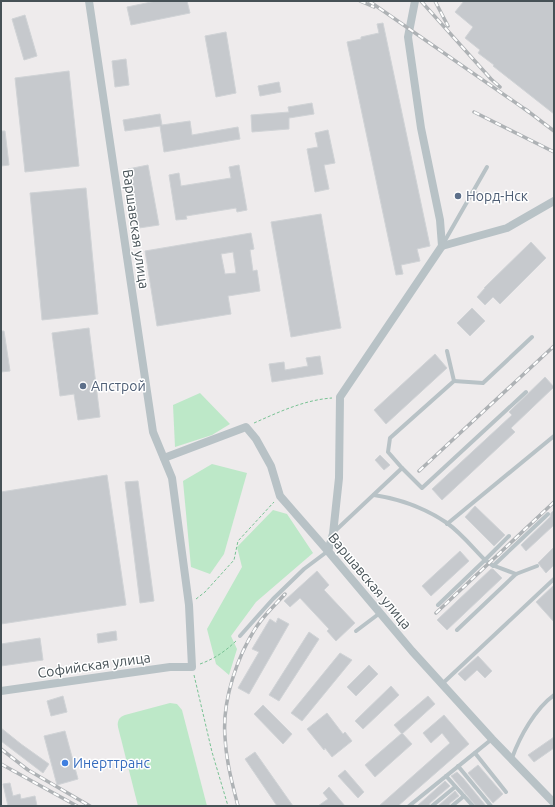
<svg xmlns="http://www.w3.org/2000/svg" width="555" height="807" font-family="Ubuntu,sans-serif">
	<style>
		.green { fill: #bde8c8 }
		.building { fill: #c6c9cd; stroke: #d0d3d6; fill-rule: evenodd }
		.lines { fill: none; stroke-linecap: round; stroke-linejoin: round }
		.path { stroke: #79c294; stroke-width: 1; stroke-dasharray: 3 2; stroke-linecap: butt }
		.lane { stroke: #b8c2c6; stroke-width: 4 }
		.street { stroke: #b8c2c6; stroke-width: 8 }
		.rail-casing { stroke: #aeb2b5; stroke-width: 3.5 }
		.rail { stroke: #fff; stroke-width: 2; stroke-dasharray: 6; stroke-linecap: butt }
		.service-dot { fill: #5c6f8a; stroke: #fff; stroke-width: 1.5 }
		.shop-dot { fill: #3f7fe0; stroke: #fff; stroke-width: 1.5 }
		.labels { text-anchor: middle; stroke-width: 3; stroke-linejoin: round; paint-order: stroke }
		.service-label { font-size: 14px; fill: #4e5e75; stroke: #fff; text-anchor: start }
		.street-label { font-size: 14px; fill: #465156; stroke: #fff }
		.shop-label { font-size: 14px; fill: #366cbe; stroke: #fff; text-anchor: start }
	</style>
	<rect width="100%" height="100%" fill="#eeebec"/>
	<!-- green -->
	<g class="green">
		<polygon points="200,393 230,424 212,435 175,447 173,405"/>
		<polygon points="212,464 247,473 224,554 210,574 191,567 183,481"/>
		<polygon points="273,510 287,514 313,553 256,602 231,636 237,649 229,675 216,664 207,629 242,567 237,547"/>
		<path d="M170 703 177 704 182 710 207 806H138L118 727C117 721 119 717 125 715Z"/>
	</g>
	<!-- building -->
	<g class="building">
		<polygon points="156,1 187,1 190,13 131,25 127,7"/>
		<polygon points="464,1 554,1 554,114 493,66 494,65 478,53 480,50 465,38 473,27 455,12"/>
		<polygon points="25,15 37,56 24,60 12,19"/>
		<polygon points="383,23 430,246 417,249 420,261 401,265 403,274 396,275 347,42 361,39 361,37 379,33 377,24"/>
		<polygon points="226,32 236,93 216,97 205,36"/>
		<polygon points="126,59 129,85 115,87 112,61"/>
		<polygon points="69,71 79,166 25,172 15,78"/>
		<polygon points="279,82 281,92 260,96 258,86"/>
		<polygon points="312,103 314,114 289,118 289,129 252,132 251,115 289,112 288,107"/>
		<polygon points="160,114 162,125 190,121 192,135 238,127 240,139 164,152 160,126 125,131 123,120"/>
		<polygon points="328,130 335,163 324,165 329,189 315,192 307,149 318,147 315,133"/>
		<polygon points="1,131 5,131 9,165 1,166"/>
		<polygon points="148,165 159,225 139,228 128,169"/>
		<polygon points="239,165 247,210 237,212 236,208 186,216 187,219 176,220 169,175 179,173 181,186 231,178 229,167"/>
		<polygon points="86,188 98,314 42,320 30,193"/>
		<polygon points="321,214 341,328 291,337 271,222"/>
		<path d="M251 233 254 249 250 250 253 271 257 270 260 291 228 296 231 314 157 326 145 251ZM233 252 236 273 225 274 221 254Z"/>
		<polygon points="531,242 546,258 500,304 493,297 485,305 477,297 485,288 484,288"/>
		<polygon points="472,308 485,321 470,336 457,323"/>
		<polygon points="89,328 100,417 78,420 74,394 60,396 52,333"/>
		<polygon points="1,331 4,331 10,371 1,372"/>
		<polygon points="435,354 447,368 386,424 374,410"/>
		<polygon points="320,356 323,374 272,382 269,364 284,362 285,370 308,366 306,358"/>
		<polygon points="545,377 554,387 511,428 515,432 442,500 432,489 512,415 509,412"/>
		<polygon points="380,455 390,465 384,470 375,460"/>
		<polygon points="107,475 126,605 1,624 1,492"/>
		<polygon points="138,481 154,601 140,603 125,482"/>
		<polygon points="475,506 505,535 494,546 465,517"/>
		<polygon points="554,510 554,525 526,551 521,545 550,517 551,513"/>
		<polygon points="554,547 554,565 546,573 538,563"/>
		<polygon points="460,551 469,561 431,596 422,586"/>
		<polygon points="491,569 493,569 502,578 447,630 437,620"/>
		<polygon points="317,571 329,585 324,590 355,623 336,641 327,631 329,629 300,598 290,607 284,601"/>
		<polygon points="554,585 554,622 536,602"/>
		<polygon points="278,618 289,624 249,694 238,688 259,652 252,649 270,619 276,623"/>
		<polygon points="116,631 117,640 98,643 97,634"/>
		<polygon points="309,632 319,639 279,701 269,695"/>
		<polygon points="40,638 43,660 1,666 1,644"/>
		<polygon points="340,653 352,660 302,721 291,713"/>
		<polygon points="478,656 492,671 485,678 477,670 465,681 458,674"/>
		<polygon points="369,665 378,674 356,696 347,687"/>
		<polygon points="391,686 399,695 363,729 355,721"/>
		<polygon points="63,696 67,712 51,716 47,701"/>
		<polygon points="428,696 435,704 402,734 394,725"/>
		<polygon points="263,705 292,734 283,744 254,714"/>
		<polygon points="327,713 343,734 345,732 352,741 332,757 325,748 324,750 307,729"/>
		<polygon points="444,715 469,744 398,806 379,806 450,743 442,733 431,743 423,733"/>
		<polygon points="1,728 21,744 49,764 43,773 1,741"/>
		<polygon points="65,731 78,779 57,785 44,736"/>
		<polygon points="402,733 412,744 375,777 365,765"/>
		<polygon points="554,737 554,748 534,762 528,755"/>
		<polygon points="255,752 293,806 277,806 245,759"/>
		<polygon points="478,765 503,794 493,803 468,773"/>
		<polygon points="345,770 364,792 358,798 338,776"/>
		<polygon points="457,772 463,778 486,806 476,806 451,776"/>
		<polygon points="445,781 450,786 430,803 429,806 417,806"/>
		<polygon points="10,783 13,796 20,794 21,799 35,796 37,806 8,806 3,784"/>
		<polygon points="329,787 345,806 318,806 328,799 323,793"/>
		<polygon points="455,791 459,796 450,803 449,806 438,806"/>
	</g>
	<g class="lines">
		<!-- path -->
		<g class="path">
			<path d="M254 423C279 412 304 400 332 398"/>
			<polyline points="196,599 205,592 234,560 238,541 274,502"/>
			<path d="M200 664C214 659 226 651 237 640"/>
			<polyline points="194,675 212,752 228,806"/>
		</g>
		<!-- lane -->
		<g class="lane">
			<polyline points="472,193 485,195"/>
			<polyline points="443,244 487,167"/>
			<polyline points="454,381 483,383 532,337"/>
			<polyline points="402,468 422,488 526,392"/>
			<path d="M374 495C400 499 425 508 447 523 461 533 473 548 485 560L509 536"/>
			<polyline points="447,524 554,436"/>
			<polyline points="334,532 402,468 388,452 390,438 454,381 447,351"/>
			<polyline points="493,566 548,514"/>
			<polyline points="438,605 485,560 492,565 516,574"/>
			<polyline points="457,630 516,574 537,566"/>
			<polyline points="356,631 380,613"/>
			<polyline points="240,636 273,599 304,569 328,551"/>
			<polyline points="442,684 554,579"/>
			<polyline points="475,753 506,792"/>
			<path d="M512 758C520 736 535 709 554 695"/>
			<polyline points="458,766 491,806"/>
			<polyline points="446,776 473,806"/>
			<polyline points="409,806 492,739"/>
			<polyline points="432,806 455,787"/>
			<polyline points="452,806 464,796"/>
		</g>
		<!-- street -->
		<g class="street">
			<polyline points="415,1 408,37 421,128 440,220 442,246"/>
			<polyline points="164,458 246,427 256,439 271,466 280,496 328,551 412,651 492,739 554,803"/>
			<polyline points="328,551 333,534 339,478 340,397 442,246 507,228 554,201"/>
			<polyline points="1,691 170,667 192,667 189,605 172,478 153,432 89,1"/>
		</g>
		<defs>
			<g id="rail">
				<polyline points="360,1 374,7"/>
				<polyline points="369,1 529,112"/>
				<polyline points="421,1 491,79 500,87"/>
				<polyline points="435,1 448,26"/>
				<polyline points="525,109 554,131"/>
				<polyline points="474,112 554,152"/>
				<polyline points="419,471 554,346"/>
				<polyline points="436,613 554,502"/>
				<polyline points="1,749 28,770 90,806"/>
				<polyline points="1,764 77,806"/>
				<path d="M238 806C232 783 226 760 225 737 222 701 237 656 257 626 265 614 276 604 285 594"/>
			</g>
		</defs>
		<!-- rail casing -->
		<use href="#rail" class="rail-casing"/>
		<!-- rail -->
		<use href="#rail" class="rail"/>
	</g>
	<!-- markers -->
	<g class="service-dot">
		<circle cx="458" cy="196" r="4"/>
		<circle cx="83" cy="386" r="4"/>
	</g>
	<circle class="shop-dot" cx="65" cy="763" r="4"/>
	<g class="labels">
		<!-- service labels -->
		<g class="service-label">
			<text x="466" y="201">Норд-Нск</text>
			<text x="91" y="391">Апстрой</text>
		</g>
		<!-- street labels -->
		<g class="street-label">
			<text transform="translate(136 229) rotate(82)" y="5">Варшавская улица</text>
			<text transform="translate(370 581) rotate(50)" y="5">Варшавская улица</text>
			<text transform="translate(94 665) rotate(-8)" y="5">Софийская улица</text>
		</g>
		<!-- shop labels -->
		<g class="shop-label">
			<text x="73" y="768">Инерттранс</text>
		</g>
	</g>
	<!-- border -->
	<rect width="555" height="807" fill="none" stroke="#465156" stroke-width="4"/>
</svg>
